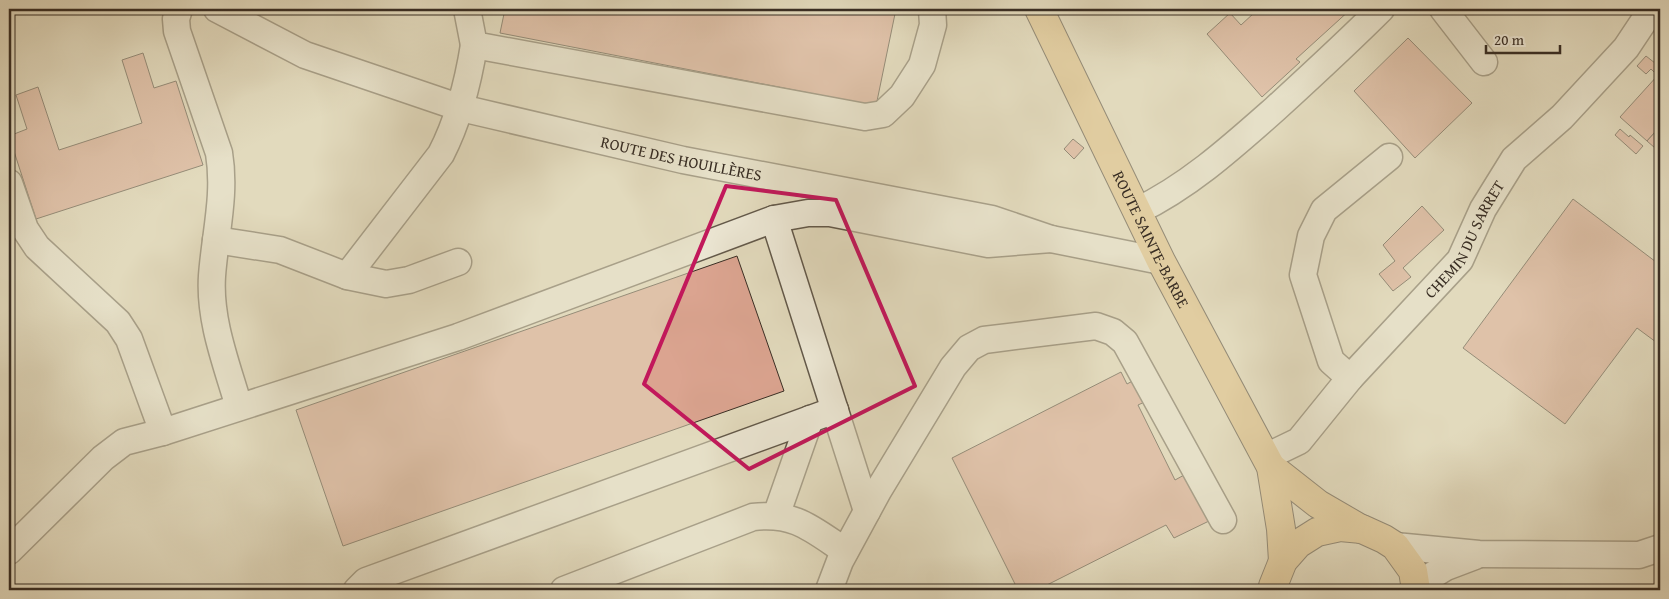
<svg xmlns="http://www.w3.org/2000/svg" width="1669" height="599" font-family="'Gentium Book Plus',serif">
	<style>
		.building { fill: #dba490; stroke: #392e24 }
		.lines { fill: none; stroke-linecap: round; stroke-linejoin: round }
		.minor-casing { stroke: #63594a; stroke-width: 29 }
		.major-casing { stroke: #392e24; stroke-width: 30 }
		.minor { stroke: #ece7d4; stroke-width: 26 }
		.major { stroke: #e1bd7e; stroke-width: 28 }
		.marked { fill: none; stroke: #c2185b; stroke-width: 4; stroke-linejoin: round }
		.labels { text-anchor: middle; stroke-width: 4; stroke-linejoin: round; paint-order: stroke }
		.street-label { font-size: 16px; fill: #392e24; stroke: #ece7d4 }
	</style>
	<rect width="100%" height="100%" fill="#e2dabd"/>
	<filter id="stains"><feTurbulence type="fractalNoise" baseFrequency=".004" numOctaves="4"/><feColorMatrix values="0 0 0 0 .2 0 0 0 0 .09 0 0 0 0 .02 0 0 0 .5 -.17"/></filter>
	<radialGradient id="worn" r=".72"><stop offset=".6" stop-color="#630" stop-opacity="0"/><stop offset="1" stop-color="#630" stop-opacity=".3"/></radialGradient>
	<!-- building -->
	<g class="building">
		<polygon points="505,9 896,9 876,106 500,33"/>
		<polygon points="1249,9 1351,9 1296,59 1300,62 1262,97 1207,34 1230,13 1241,25 1254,13"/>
		<polygon points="1408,38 1472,103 1415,158 1354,91"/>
		<polygon points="143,53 154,88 176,81 203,165 36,219 9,136 27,129 16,95 38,87 59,150 142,123 122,60"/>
		<polygon points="1646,56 1660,67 1658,76 1651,69 1646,74 1637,66"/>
		<polygon points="1658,75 1660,77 1660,126 1647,141 1620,117"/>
		<polygon points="1620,129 1629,137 1630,135 1643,146 1636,154 1615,135"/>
		<polygon points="1657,130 1660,133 1660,142 1655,148 1647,141"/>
		<polygon points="1073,139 1084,148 1074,159 1064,149"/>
		<polygon points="1573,199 1660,265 1660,345 1637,328 1565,424 1463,348"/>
		<polygon points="1422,206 1444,230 1403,268 1411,277 1393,291 1379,274 1395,261 1383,245"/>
		<polygon points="737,256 784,391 343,546 296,410"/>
		<polygon points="1121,372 1127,384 1138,378 1149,400 1138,405 1175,480 1186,474 1209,521 1174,538 1166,525 1037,590 1018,590 952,458"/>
	</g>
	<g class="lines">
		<defs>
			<g id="minor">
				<path d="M179 9 176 19 177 31 219 153C226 195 215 234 212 276 209 321 227 365 239 407"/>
				<path id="s1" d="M217 9 305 55 461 108 683 160 992 219 1051 239 1161 261"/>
				<polyline points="467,9 474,45 865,117 883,114 902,96 922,65 933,25 932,9"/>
				<polyline points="1443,9 1484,62"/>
				<polyline points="9,183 25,229 37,247 118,322 129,339 163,432"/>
				<path d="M1137 211C1189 186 1232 147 1275 109 1311 76 1347 43 1381 9"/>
				<polyline points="774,219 867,511"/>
				<polyline points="216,240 280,250 347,276 386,284 409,280 458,262"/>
				<path d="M347 276 441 154C459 119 468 83 474 45"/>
				<polyline points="1350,378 1331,361 1303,275 1311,236 1324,210 1389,157"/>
				<path id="s2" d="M1266 457 1299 441 1350 378 1460 260 1483 209 1514 159 1562 117 1626 48 1652 9"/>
				<polyline points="776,516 810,419"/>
				<polyline points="1395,546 1479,554 1639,555 1660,548"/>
				<polyline points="9,551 103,458 124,442 163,432 458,337 774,219 808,213 830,213 988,244 1051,239"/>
				<polyline points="1415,586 1446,567 1475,556"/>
				<polyline points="357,590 366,581 835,410"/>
				<path d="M564 590 753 517C795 512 812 529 845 551"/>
				<polyline points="829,590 840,561 878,491 953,367 969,348 984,340 1096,326 1113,332 1125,342 1223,520"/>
			</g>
			<g id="major">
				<path id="s3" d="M1039 9 1161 261 1271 467 1281 529 1283 561"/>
				<polyline points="1271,467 1318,504 1361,529"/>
				<polyline points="1273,590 1273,586 1283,561 1298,544 1317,532 1340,527 1362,529 1384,539 1395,546 1413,571 1416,590"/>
			</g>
		</defs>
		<!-- minor casing -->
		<use href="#minor" class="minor-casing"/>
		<!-- major casing -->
		<use href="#major" class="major-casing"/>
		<!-- minor -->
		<use href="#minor" class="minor"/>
		<!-- major -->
		<use href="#major" class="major"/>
	</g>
	<!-- marked area -->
	<path d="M0 0H1669V599H0ZM726 186 836 200 915 386 749 469 644 384Z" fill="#e2dabd" fill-opacity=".55" fill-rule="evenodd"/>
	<path class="marked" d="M726 186 836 200 915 386 749 469 644 384Z"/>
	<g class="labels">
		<!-- street labels -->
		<g class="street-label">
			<text dy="6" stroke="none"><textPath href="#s1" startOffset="490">ROUTE DES HOUILLÈRES</textPath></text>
			<text dy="6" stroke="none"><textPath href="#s2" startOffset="299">CHEMIN DU SARRET</textPath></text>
			<text dy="6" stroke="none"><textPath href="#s3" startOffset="256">ROUTE SAINTE-BARBE</textPath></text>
		</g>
	</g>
	<!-- margin -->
	<rect width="1669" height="599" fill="none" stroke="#e2dabd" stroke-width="30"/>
	<rect x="10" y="10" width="1649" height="579" fill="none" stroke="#392e24" stroke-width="2.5"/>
	<rect x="15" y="15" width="1639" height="569" fill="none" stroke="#392e24"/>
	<!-- scale -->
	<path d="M1486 45v8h74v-8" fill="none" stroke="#392e24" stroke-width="2.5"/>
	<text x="1494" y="45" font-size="15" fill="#392e24" stroke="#ece7d4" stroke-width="4" paint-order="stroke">20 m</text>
	<rect width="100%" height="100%" filter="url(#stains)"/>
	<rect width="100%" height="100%" fill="url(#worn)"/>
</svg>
